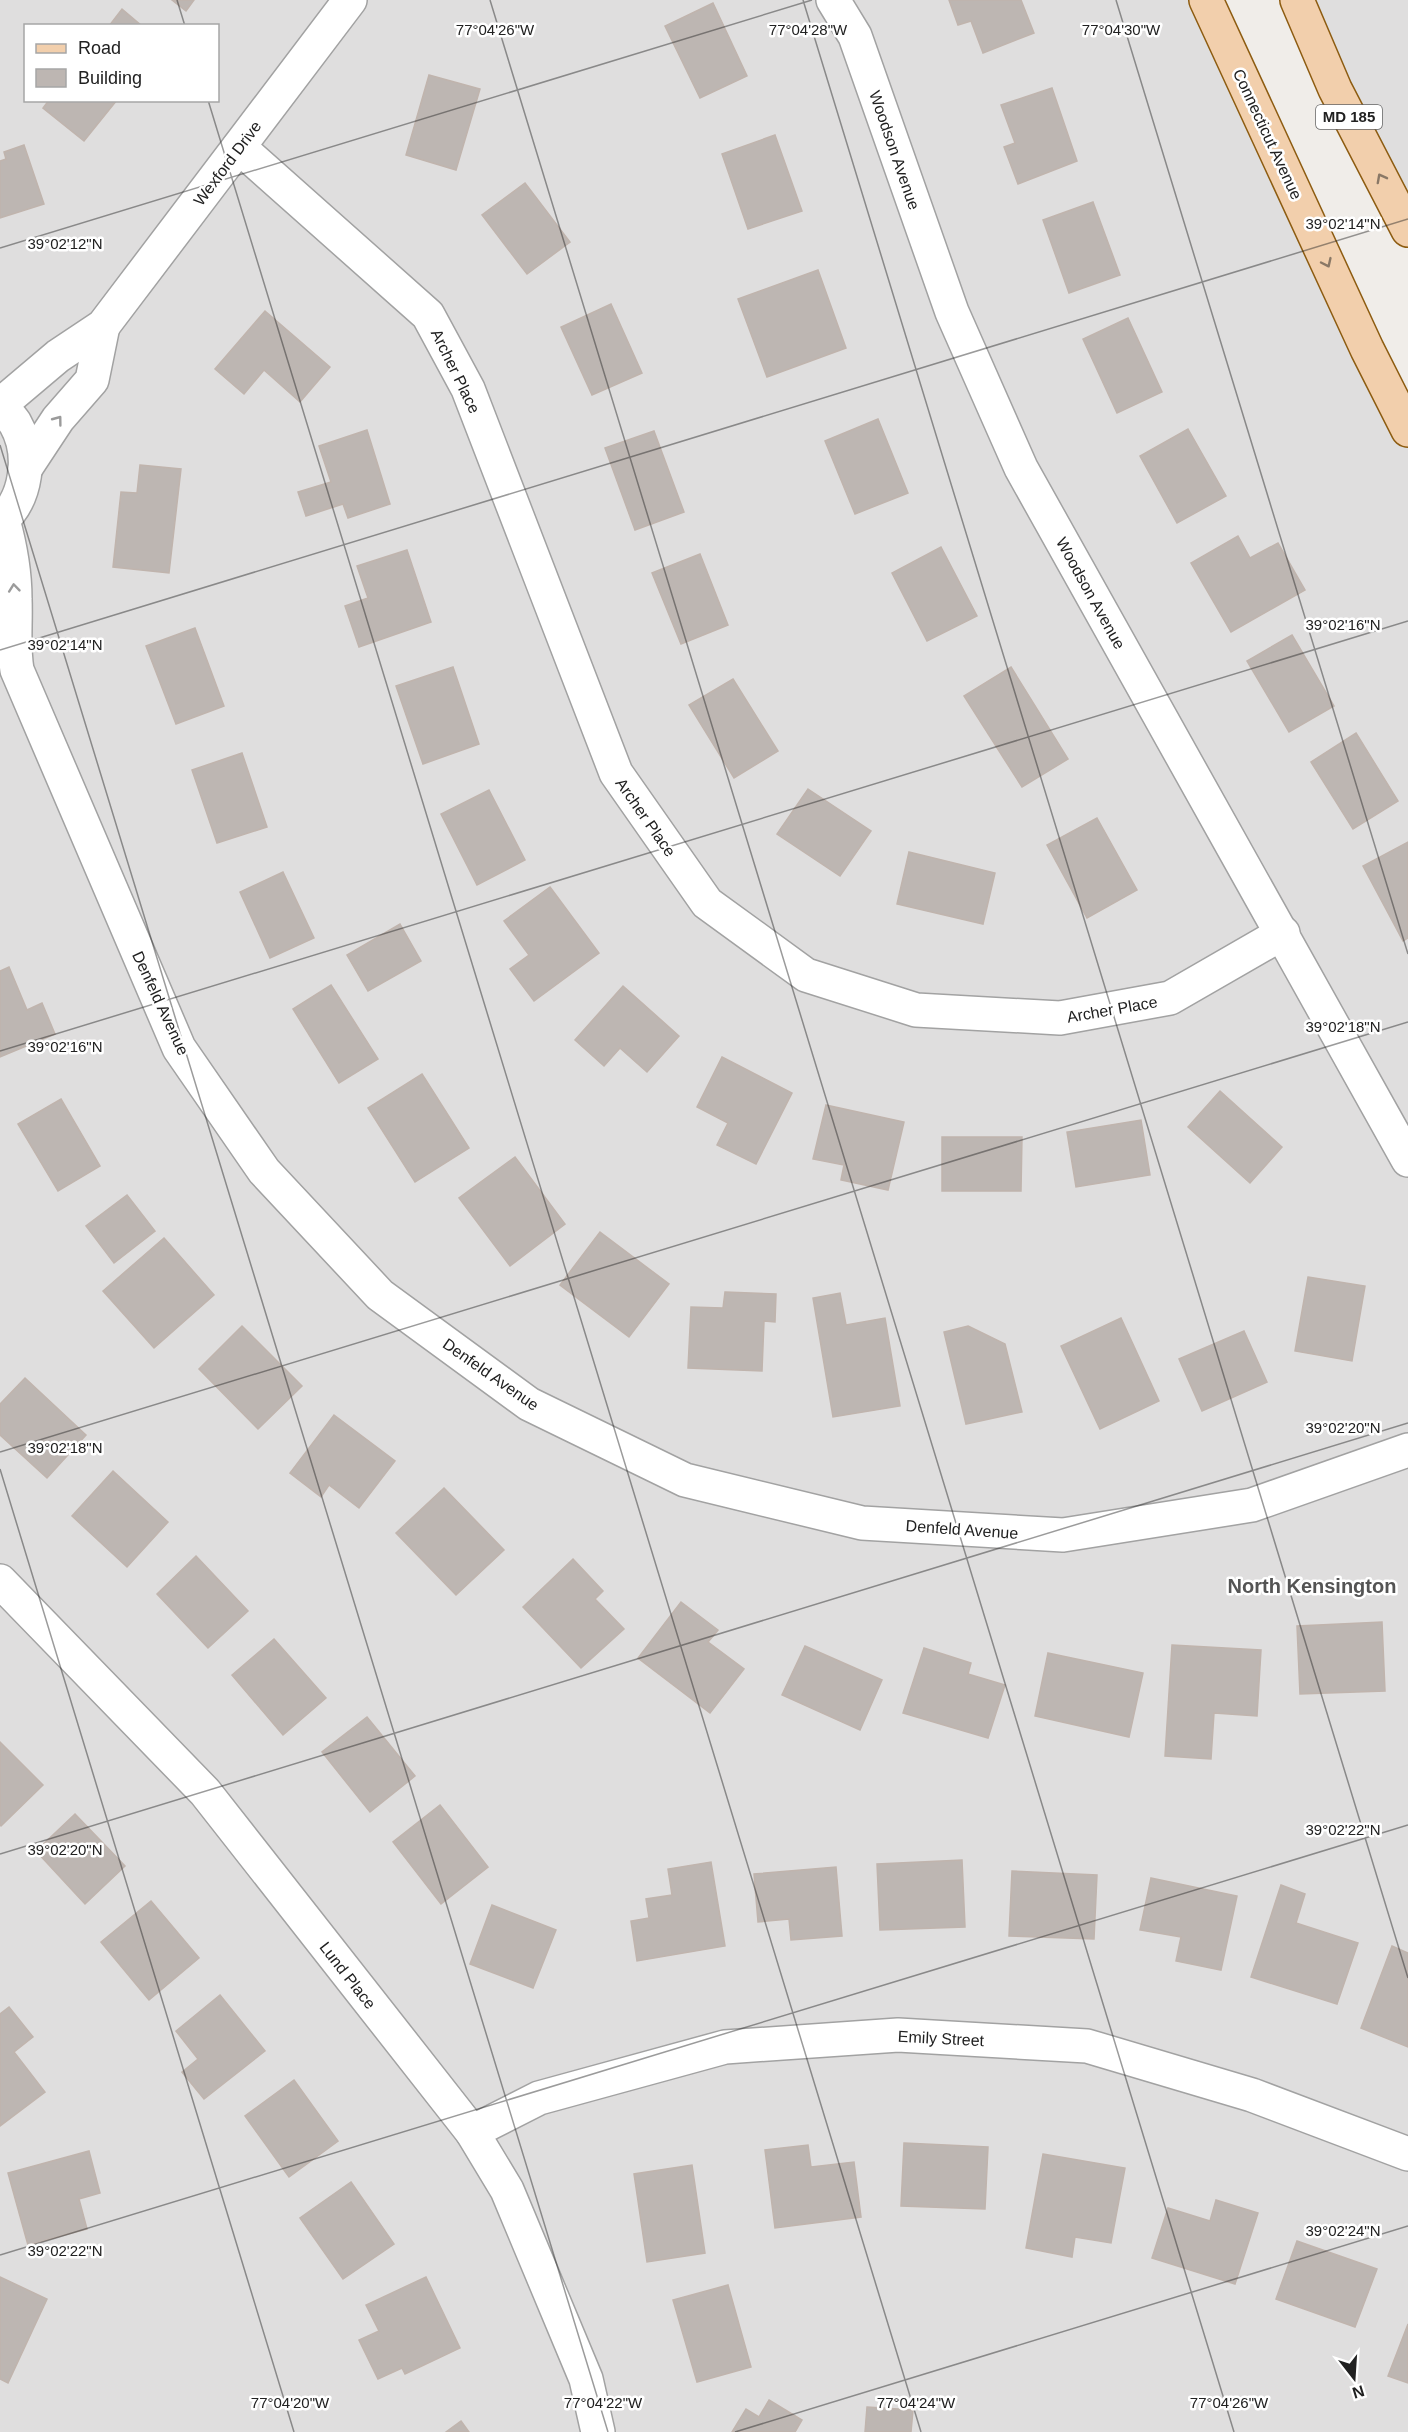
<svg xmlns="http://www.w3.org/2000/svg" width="1408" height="2432" font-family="Arial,sans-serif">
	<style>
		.residential { fill: #dfdede; fill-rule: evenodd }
		.building { fill: #bdb6b2; stroke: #c0b4ad; stroke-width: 1.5 }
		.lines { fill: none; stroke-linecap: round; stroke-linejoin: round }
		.minor-casing { stroke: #a2a2a2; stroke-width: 36 }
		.major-casing { stroke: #8d5c11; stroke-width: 36 }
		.minor { stroke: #fff; stroke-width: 33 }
		.major { stroke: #f2cfac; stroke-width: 33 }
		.oneway { stroke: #8a7866 }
		.oneway2 { stroke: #9b9b9b }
		.ticks { fill: none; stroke: #212121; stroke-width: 1.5; stroke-opacity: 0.45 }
		.labels { text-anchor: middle; stroke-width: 5; stroke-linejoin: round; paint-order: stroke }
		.shield { fill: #fff; stroke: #646464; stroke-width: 1.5 }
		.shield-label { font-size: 15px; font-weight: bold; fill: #212121 }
		.street-label { font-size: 16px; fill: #212121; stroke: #fff }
		.quarter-label { font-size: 20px; font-weight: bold; fill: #545454; stroke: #fff }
		.ticks-label { font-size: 15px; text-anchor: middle; fill: #212121; stroke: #fff; stroke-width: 5; stroke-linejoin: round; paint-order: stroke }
	</style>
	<rect width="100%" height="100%" fill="#f0ede9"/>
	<!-- residential -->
	<g class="residential">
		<path d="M0 0H1206L1408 430V2432H0ZM26 26H218V100H26Z"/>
		<polygon points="1297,0 1408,0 1408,230"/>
	</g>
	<!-- building -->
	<g class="building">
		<polygon points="172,0 194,0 186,11"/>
		<polygon points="949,0 1021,0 1034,33 983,53 971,21 958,25"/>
		<polygon points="713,3 747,76 700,98 665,26"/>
		<polygon points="122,9 142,26 109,26"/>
		<polygon points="429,75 480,89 456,170 406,155"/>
		<polygon points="1052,88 1077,161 1018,184 1004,147 1015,143 1001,105"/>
		<polygon points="49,100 117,100 84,141 43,108"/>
		<polygon points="775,135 802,211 748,229 722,154"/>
		<polygon points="24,145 44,204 0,218 0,161 6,159 4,152"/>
		<polygon points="525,183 570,242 527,274 482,215"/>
		<polygon points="1093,202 1120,275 1069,293 1043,220"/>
		<polygon points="818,270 846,348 767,377 738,299"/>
		<polygon points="611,304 642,373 592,395 561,327"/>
		<polygon points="265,311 330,367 300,402 264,370 244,394 215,369"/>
		<polygon points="1128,318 1162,392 1117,413 1083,339"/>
		<polygon points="878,419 908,493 855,514 825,441"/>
		<polygon points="1188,429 1226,496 1177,523 1140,456"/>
		<polygon points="367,430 390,504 348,518 343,504 306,516 298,492 331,482 319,446"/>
		<polygon points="654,431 684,512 635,530 605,448"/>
		<polygon points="140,465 181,469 169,573 113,567 121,492 137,493"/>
		<polygon points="1238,536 1250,558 1278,543 1305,590 1231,632 1191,563"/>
		<polygon points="941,547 977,616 927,641 892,573"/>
		<polygon points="407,550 431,622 359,647 345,606 368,598 357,566"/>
		<polygon points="700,554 728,625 681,644 652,573"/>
		<polygon points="195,628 224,706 176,724 146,646"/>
		<polygon points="1292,635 1334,706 1289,732 1247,661"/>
		<polygon points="453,667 479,744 423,764 396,686"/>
		<polygon points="1011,667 1068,759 1022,787 964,696"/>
		<polygon points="733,679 778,751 734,778 689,705"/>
		<polygon points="1356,733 1398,801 1353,829 1311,762"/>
		<polygon points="242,753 267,827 217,843 192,770"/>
		<polygon points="808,789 871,831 840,876 777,834"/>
		<polygon points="489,790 525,860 477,885 441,814"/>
		<polygon points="1097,818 1137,890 1087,918 1047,845"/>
		<polygon points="1408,842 1408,938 1403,941 1363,866"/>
		<polygon points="909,852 995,873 983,924 897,904"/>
		<polygon points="283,872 314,938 270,958 240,892"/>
		<polygon points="550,887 599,953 534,1001 510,969 529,955 504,921"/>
		<polygon points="400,924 421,961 368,991 347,955"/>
		<polygon points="9,967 27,1010 42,1003 55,1034 0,1057 0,971"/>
		<polygon points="331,985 378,1059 339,1083 293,1009"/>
		<polygon points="623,986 679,1036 647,1072 620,1048 604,1066 575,1040"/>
		<polygon points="722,1057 792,1093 756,1164 717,1145 728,1123 697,1107"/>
		<polygon points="422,1074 469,1148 415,1182 368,1108"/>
		<polygon points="1220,1091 1282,1147 1250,1183 1188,1127"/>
		<polygon points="61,1099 100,1166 58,1191 18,1124"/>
		<polygon points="826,1105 904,1122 888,1190 841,1180 844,1165 813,1159"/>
		<polygon points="1141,1120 1150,1175 1076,1187 1067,1132"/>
		<polygon points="942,1137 1022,1137 1021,1191 942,1191"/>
		<polygon points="515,1157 565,1224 510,1266 459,1198"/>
		<polygon points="127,1195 155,1231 114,1263 86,1226"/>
		<polygon points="600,1232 669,1284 629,1337 560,1285"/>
		<polygon points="164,1238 214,1295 154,1348 103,1291"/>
		<polygon points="1308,1277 1365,1286 1352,1361 1295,1351"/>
		<polygon points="725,1292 776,1294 775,1322 764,1321 762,1371 688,1368 691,1307 723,1308"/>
		<polygon points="840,1293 846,1325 885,1318 900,1406 833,1417 813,1298"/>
		<polygon points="1121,1318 1159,1401 1100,1429 1061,1346"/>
		<polygon points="242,1326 302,1386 258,1429 199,1369"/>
		<polygon points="968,1326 1005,1344 1022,1412 966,1424 944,1332"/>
		<polygon points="1244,1331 1267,1382 1202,1411 1179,1359"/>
		<polygon points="25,1378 86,1435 47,1478 0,1435 0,1404"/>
		<polygon points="334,1415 395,1461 359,1508 329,1485 321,1497 290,1473"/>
		<polygon points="113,1471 168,1522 127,1567 72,1516"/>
		<polygon points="444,1488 504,1550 456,1595 396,1533"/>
		<polygon points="196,1556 248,1611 208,1648 157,1594"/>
		<polygon points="573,1559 603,1591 595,1599 624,1629 581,1668 523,1607"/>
		<polygon points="681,1602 718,1630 708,1642 744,1669 710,1713 638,1658"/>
		<polygon points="1382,1622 1385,1691 1300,1694 1297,1626"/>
		<polygon points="274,1639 326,1698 283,1735 232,1675"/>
		<polygon points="1172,1645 1261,1650 1257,1716 1214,1713 1211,1759 1165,1756"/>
		<polygon points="805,1646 882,1680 860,1730 782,1695"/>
		<polygon points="924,1648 971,1663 968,1674 1005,1685 988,1738 903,1713"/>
		<polygon points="1048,1653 1143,1673 1129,1737 1035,1716"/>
		<polygon points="367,1717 415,1776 370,1812 322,1752"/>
		<polygon points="0,1742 43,1785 1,1826 0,1825"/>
		<polygon points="440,1805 488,1867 441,1904 393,1842"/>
		<polygon points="75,1814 125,1866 85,1904 36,1851"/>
		<polygon points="962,1860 965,1927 880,1930 877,1864"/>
		<polygon points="711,1862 725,1946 637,1961 631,1921 649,1918 646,1899 672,1895 668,1869"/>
		<polygon points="836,1867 842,1936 791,1940 789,1919 758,1922 754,1874"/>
		<polygon points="1012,1871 1097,1875 1094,1939 1009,1936"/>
		<polygon points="1151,1878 1237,1896 1221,1970 1176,1961 1181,1937 1140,1930"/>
		<polygon points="1281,1885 1305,1894 1296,1923 1358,1943 1337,2004 1251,1977"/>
		<polygon points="151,1901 199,1958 149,2000 101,1942"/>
		<polygon points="492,1905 556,1930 533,1988 470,1964"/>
		<polygon points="1392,1946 1408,1953 1408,2047 1361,2028"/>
		<polygon points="220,1995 265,2051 204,2099 182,2072 198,2059 176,2031"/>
		<polygon points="9,2007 33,2037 14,2052 45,2092 0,2126 0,2014"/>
		<polygon points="294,2080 338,2141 289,2177 245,2116"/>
		<polygon points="904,2143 988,2147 985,2209 901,2206"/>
		<polygon points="808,2145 811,2167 854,2162 861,2217 775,2228 765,2150"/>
		<polygon points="89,2151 100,2193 79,2199 87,2229 28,2245 8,2173"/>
		<polygon points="1043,2154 1125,2168 1111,2243 1075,2237 1072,2257 1026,2248"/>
		<polygon points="692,2165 705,2253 647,2262 634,2174"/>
		<polygon points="351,2182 394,2244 343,2279 300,2218"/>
		<polygon points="1216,2200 1258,2213 1235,2284 1152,2258 1168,2208 1210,2221"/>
		<polygon points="1297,2241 1377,2269 1355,2327 1276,2299"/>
		<polygon points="0,2277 47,2299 8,2383 0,2379"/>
		<polygon points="426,2277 460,2348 405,2374 402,2368 378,2379 359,2340 379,2331 366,2305"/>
		<polygon points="728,2285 751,2367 697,2382 673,2300"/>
		<polygon points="1408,2324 1408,2383 1388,2376"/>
		<polygon points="769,2400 802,2420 795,2432 732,2432 746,2409 759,2417"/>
		<polygon points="867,2407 913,2410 911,2432 865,2432"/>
		<polygon points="461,2421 469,2432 446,2432"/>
	</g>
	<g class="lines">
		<defs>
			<g id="minor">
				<polyline points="833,0 855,36 952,312 1021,468 1408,1160"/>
				<polyline points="239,147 428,315 468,389 616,773 707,903 806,975 916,1010 1060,1018 1170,998 1283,933"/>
				<polyline points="0,405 58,356 103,326 350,0"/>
				<path d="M0 405C5 411 11 417 15 423 33 454 27 499 0 522"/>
				<polyline points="25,469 58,419 92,380 103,326"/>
				<path d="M3 520C10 545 15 573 15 599 16 624 13 646 17 670L179 1048 264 1171 380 1295 529 1404 685 1480 862 1523 1063 1535 1252 1505 1408 1450"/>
				<polyline points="0,1581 205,1792 472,2132 507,2190 586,2379 598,2432"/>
				<polyline points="472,2132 539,2098 725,2047 898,2035 1087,2046 1252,2095 1408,2154"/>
			</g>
			<g id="major">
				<polyline points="1206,0 1367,349 1408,430"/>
				<polyline points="1297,0 1335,89 1408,230"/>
			</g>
		</defs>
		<!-- minor casing -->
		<use href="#minor" class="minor-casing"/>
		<!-- major casing -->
		<use href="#major" class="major-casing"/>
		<!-- minor -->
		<use href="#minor" class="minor"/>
		<!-- major -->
		<use href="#major" class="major"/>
	</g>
	<!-- one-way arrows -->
	<defs><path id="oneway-chevron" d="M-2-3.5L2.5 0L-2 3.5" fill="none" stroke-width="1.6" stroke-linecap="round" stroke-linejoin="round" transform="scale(1.5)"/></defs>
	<g class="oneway">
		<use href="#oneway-chevron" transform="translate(1381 178) rotate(-118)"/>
		<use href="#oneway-chevron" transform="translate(1327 263) rotate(65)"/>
	</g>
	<g class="oneway2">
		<use href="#oneway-chevron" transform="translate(58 420) rotate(-53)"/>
		<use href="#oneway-chevron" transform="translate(14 588) rotate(-96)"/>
	</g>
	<!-- ticks -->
	<path class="ticks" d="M177 0 185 26M490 0 1234 2432M803 0 1408 1978M1116 0 1408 954M208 100 921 2432M0 248 812 0M0 445 608 2432M0 650 1408 219M0 1051 1408 621M0 1452 1408 1022M0 1469 294 2432M0 1854 1408 1423M0 2255 1408 1825M735 2432 1408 2226"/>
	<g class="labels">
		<!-- shield labels -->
		<rect class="shield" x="1316" y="105" width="66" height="24" rx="4.5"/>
		<g class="shield-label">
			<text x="1349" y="122">MD 185</text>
		</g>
		<!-- street labels -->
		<g class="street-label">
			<text transform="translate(1268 134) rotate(65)" y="6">Connecticut Avenue</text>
			<text transform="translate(895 150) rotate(71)" y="6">Woodson Avenue</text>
			<text transform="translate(227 163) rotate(-53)" y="6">Wexford Drive</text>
			<text transform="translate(456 371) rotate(64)" y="6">Archer Place</text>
			<text transform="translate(1091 593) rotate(61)" y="6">Woodson Avenue</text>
			<text transform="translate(646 817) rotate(55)" y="6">Archer Place</text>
			<text transform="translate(161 1003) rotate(65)" y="6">Denfeld Avenue</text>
			<text transform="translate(1112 1009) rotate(-10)" y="6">Archer Place</text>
			<text transform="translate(491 1374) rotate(35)" y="6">Denfeld Avenue</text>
			<text transform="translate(962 1529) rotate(4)" y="6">Denfeld Avenue</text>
			<text transform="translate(348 1975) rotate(52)" y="6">Lund Place</text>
			<text transform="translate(941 2038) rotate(3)" y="6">Emily Street</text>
		</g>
		<!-- quarter labels -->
		<g class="quarter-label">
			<text x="1312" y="1593">North Kensington</text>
		</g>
	</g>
	<g class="ticks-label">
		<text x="495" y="35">77°04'26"W</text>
		<text x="808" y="35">77°04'28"W</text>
		<text x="1121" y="35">77°04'30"W</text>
		<text x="1343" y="229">39°02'14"N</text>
		<text x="65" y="249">39°02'12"N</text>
		<text x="1343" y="630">39°02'16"N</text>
		<text x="65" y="650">39°02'14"N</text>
		<text x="1343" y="1032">39°02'18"N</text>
		<text x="65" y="1052">39°02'16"N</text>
		<text x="1343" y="1433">39°02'20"N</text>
		<text x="65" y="1453">39°02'18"N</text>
		<text x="1343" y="1835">39°02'22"N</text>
		<text x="65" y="1855">39°02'20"N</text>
		<text x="1343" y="2236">39°02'24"N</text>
		<text x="65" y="2256">39°02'22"N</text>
		<text x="290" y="2408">77°04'20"W</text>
		<text x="603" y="2408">77°04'22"W</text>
		<text x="916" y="2408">77°04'24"W</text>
		<text x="1229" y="2408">77°04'26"W</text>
	</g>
	<!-- legend -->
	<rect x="24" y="24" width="195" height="78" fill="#ffffff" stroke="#a6a6a6" stroke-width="1.5"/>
	<rect x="36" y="44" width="30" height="9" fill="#f2cfac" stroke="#a6a6a6" stroke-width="1.5"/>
	<text x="78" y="54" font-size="18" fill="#212121">Road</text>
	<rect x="36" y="69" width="30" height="18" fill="#bdb6b2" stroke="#a6a6a6" stroke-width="1.5"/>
	<text x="78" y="84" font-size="18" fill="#212121">Building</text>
	<!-- north arrow -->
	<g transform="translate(1354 2378) rotate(163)" stroke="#ffffff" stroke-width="4.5" paint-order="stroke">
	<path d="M0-4.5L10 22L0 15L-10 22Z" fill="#212121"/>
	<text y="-9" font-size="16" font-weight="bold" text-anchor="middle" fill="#212121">N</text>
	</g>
</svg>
